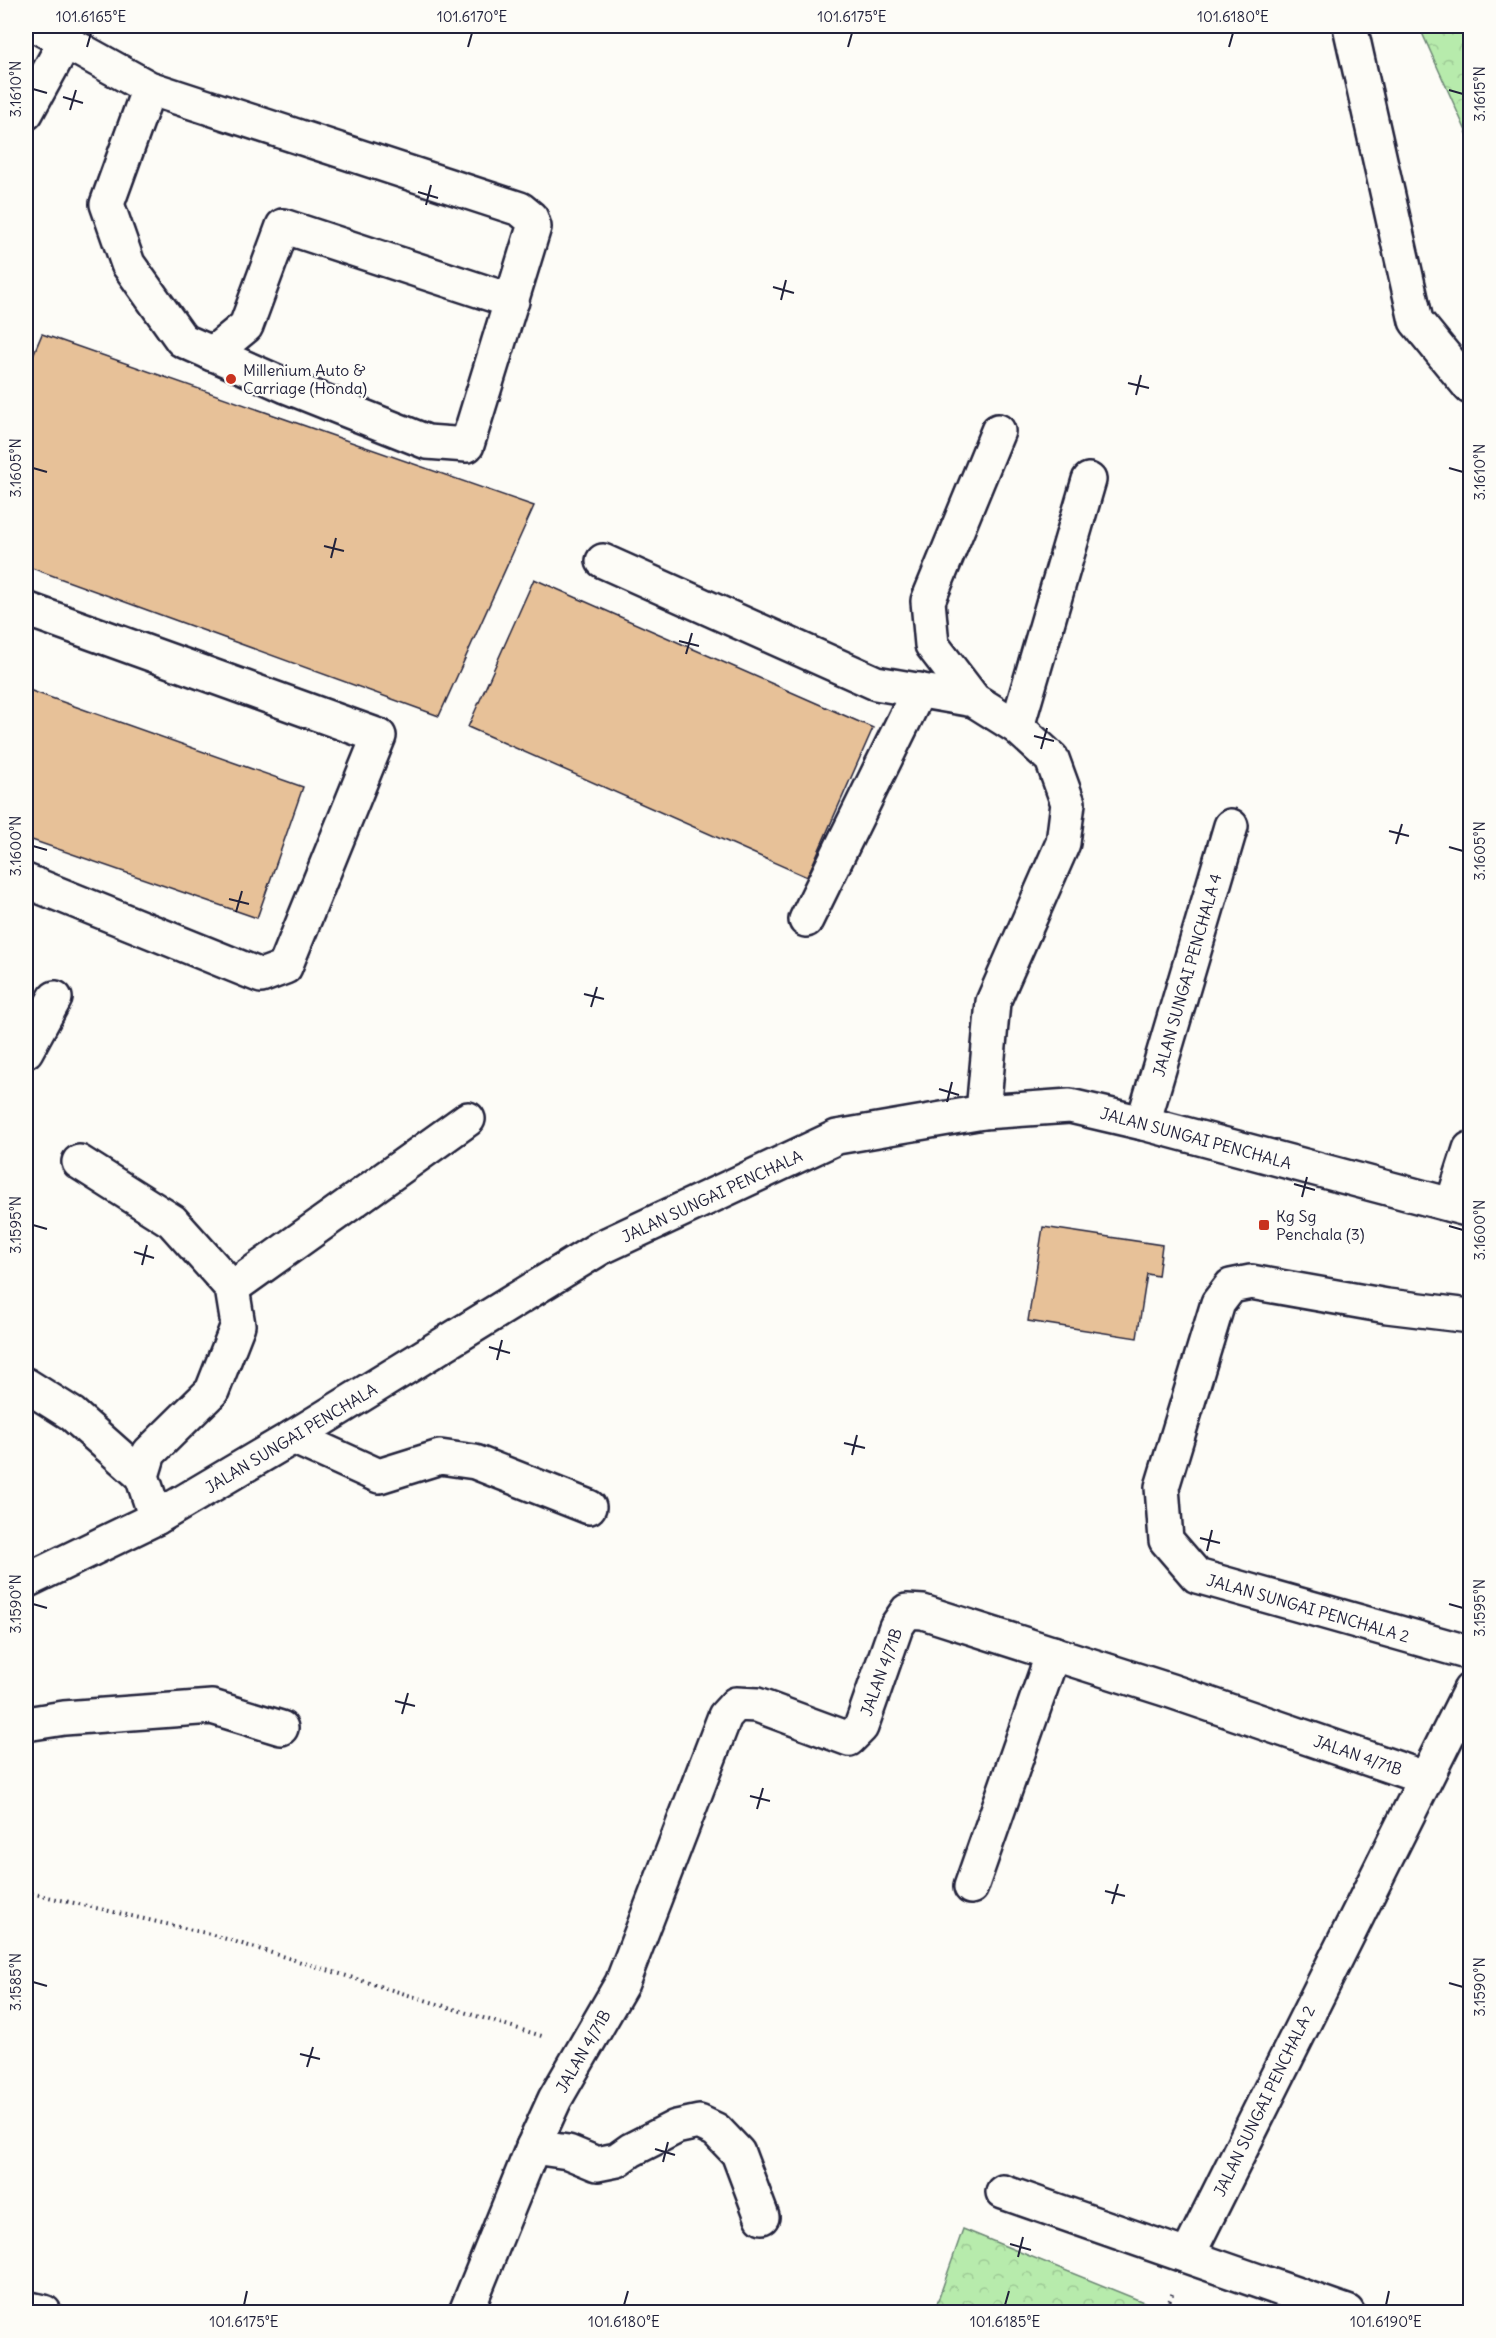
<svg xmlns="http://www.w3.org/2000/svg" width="1496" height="2338" font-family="Delius,sans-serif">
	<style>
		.forest { fill: url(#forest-crowns); stroke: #6c8674; stroke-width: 1.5 }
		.building { fill: #e7c198; stroke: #22223b; stroke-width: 1.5 }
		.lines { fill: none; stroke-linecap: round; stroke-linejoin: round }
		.minor-casing { stroke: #22223b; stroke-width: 38 }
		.path { stroke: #22223b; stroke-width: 4; stroke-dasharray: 1.5 4.5; stroke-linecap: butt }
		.minor { stroke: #fdfcf7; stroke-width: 33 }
		.ticks { fill: none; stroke: #22223b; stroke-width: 2 }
		.poi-dot { fill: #c8321e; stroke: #fdfcf7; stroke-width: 2 }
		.labels { text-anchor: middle; stroke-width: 4.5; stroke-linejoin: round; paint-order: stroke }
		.poi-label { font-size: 16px; fill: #22223b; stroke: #fdfcf7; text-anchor: start }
		.street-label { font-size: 16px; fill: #22223b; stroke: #fdfcf7 }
		.neatline { fill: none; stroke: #22223b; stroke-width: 2 }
		.ticks-label { font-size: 15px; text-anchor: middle; fill: #22223b }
	</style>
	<defs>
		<pattern id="forest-crowns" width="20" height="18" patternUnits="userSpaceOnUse" patternTransform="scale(1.5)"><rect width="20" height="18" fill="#b7ebac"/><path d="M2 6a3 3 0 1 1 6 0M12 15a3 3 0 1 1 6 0" fill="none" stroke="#9dc995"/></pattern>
	</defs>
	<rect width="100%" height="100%" fill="#fdfcf7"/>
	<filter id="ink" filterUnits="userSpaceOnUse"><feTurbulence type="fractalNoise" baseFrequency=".0167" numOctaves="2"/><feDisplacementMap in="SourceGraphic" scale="12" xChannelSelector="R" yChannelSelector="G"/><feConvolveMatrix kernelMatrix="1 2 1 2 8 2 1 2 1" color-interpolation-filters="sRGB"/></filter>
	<g filter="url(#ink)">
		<!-- forest -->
		<g class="forest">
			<polygon points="1419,26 1470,26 1470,140"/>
			<polygon points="963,2229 1146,2303 1133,2312 934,2312"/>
		</g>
		<!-- building -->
		<g class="building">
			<polygon points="42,334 534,506 439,716 26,566 26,372"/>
			<polygon points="534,579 873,728 807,877 468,727"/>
			<polygon points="26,689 303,787 257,918 26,838"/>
			<polygon points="1043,1227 1162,1245 1158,1276 1147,1274 1137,1338 1028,1321"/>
		</g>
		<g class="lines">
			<defs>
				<g id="minor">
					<polyline points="37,26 149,88 520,209 531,218 534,227 467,445 427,442 286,386 182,340 128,264 107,204 149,88"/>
					<polyline points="1350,26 1416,321 1470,387"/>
					<polyline points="26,113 65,42"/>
					<polyline points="212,354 246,326 283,226 512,301"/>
					<polyline points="603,561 876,683 974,700"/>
					<polyline points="26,609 379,736 285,967 261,976 26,881"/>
					<polyline points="1017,727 1089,480"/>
					<polyline points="806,920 919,690"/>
					<polyline points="26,1051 55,998"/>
					<polyline points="983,1112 993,1002 1063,843 1068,803 1052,759 1017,727 974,700 932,645 928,601 998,431"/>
					<polyline points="1143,1123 1231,826"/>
					<polyline points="79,1162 172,1221 232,1288 238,1325 212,1391 149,1453 142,1476 156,1518"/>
					<polyline points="1452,1205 1470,1149"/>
					<polyline points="232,1288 468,1119"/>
					<polyline points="1470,1316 1387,1306 1251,1282 1231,1286 1218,1303 1162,1487 1166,1540 1197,1576 1470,1653"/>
					<polyline points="26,1385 72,1414 142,1476"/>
					<polyline points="293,1437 379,1476 440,1457 475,1462 589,1507"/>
					<polyline points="26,1581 156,1518 293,1437 600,1248 837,1137 983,1112 1070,1106 1143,1123 1470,1210"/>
					<polyline points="26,1724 64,1718 212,1707 281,1728"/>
					<polyline points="971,1887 1053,1653"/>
					<polyline points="533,2147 568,2152 597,2164 617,2160 631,2150 676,2127 699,2122 716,2130 738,2153 762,2217"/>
					<polyline points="1003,2192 1347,2312"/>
					<polyline points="1188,2255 1470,1690"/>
					<polyline points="26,2308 44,2312"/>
					<polyline points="466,2312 533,2147 555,2099 622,1983 725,1716 736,1704 757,1705 849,1739 861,1727 896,1627 907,1611 923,1612 1171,1691 1425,1778"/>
				</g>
			</defs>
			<!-- minor casing -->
			<use href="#minor" class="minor-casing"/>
			<!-- path -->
			<g class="path">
				<polyline points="26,1892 210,1934 545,2037"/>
				<polyline points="1165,2312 1173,2292"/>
			</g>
			<!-- minor -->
			<use href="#minor" class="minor"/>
		</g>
	</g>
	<!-- ticks -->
	<path class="ticks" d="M87 47 91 33M468 47 472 33M848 47 852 33M1229 47 1233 33M33 89 47 93M1449 90 1463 94M63 97 83 103M70 110 76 90M418 192 438 198M426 205 431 185M773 287 794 293M781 300 786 280M1128 383 1149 388M1136 395 1141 375M33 468 47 472M1449 468 1463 472M324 546 344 551M331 558 336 538M679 641 699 646M686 654 692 633M1034 736 1054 741M1041 749 1047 728M1389 831 1409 836M1396 844 1402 824M33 846 47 850M1449 847 1463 851M229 899 249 904M236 912 242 891M584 994 604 999M591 1007 597 987M939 1089 959 1095M947 1102 952 1082M1294 1184 1315 1190M1302 1197 1307 1177M33 1225 47 1229M1449 1226 1463 1230M134 1252 154 1258M142 1265 147 1245M489 1347 510 1353M497 1360 502 1340M844 1443 865 1448M852 1455 857 1435M1200 1538 1220 1543M1207 1551 1212 1530M33 1604 47 1608M1449 1604 1463 1608M395 1701 415 1706M402 1714 408 1693M750 1796 770 1801M757 1809 763 1788M1105 1891 1125 1896M1112 1904 1118 1884M33 1982 47 1986M1449 1983 1463 1987M300 2054 320 2059M307 2067 313 2047M655 2149 675 2155M663 2162 668 2142M1010 2244 1031 2250M1018 2257 1023 2237M244 2305 247 2291M624 2305 628 2291M1005 2305 1009 2291M1386 2305 1389 2291"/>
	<!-- markers -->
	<g class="poi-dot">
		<circle cx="231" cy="379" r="6"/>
		<rect x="1258" y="1219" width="12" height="12" rx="3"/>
	</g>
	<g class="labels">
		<!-- poi labels -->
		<g class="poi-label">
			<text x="243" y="376">Millenium Auto &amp;<tspan x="243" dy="18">Carriage (Honda)</tspan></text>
			<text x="1276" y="1222">Kg Sg<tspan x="1276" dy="18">Penchala (3)</tspan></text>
		</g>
		<!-- street labels -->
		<g class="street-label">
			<text transform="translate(1187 975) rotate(-74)" y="6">JALAN SUNGAI PENCHALA 4</text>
			<text transform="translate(1196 1138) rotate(15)" y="6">JALAN SUNGAI PENCHALA</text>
			<text transform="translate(712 1196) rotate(-25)" y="6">JALAN SUNGAI PENCHALA</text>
			<text transform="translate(291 1438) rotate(-31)" y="6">JALAN SUNGAI PENCHALA</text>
			<text transform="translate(1308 1608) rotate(16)" y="6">JALAN SUNGAI PENCHALA 2</text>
			<text transform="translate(881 1672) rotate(-70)" y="6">JALAN 4/71B</text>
			<text transform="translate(1358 1755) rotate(19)" y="6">JALAN 4/71B</text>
			<text transform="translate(583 2051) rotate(-60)" y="6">JALAN 4/71B</text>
			<text transform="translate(1264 2101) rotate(-64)" y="6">JALAN SUNGAI PENCHALA 2</text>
		</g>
	</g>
	<!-- margin -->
	<rect width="1496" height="2338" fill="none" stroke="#fdfcf7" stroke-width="66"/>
	<rect x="33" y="33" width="1430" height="2272" class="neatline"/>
	<g class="ticks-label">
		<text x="91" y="22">101.6165°E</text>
		<text x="472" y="22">101.6170°E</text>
		<text x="852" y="22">101.6175°E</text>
		<text x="1233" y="22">101.6180°E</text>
		<text transform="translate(16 89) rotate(-90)" y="5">3.1610°N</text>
		<text transform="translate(1480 94) rotate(-90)" y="5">3.1615°N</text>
		<text transform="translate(16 468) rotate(-90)" y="5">3.1605°N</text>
		<text transform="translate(1480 472) rotate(-90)" y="5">3.1610°N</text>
		<text transform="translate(16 846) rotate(-90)" y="5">3.1600°N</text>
		<text transform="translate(1480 851) rotate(-90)" y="5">3.1605°N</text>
		<text transform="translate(16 1225) rotate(-90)" y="5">3.1595°N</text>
		<text transform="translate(1480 1230) rotate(-90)" y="5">3.1600°N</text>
		<text transform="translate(16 1604) rotate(-90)" y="5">3.1590°N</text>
		<text transform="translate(1480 1608) rotate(-90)" y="5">3.1595°N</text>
		<text transform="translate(16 1982) rotate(-90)" y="5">3.1585°N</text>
		<text transform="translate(1480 1987) rotate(-90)" y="5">3.1590°N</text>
		<text x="244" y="2327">101.6175°E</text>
		<text x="624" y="2327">101.6180°E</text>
		<text x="1005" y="2327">101.6185°E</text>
		<text x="1386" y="2327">101.6190°E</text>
	</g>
</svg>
